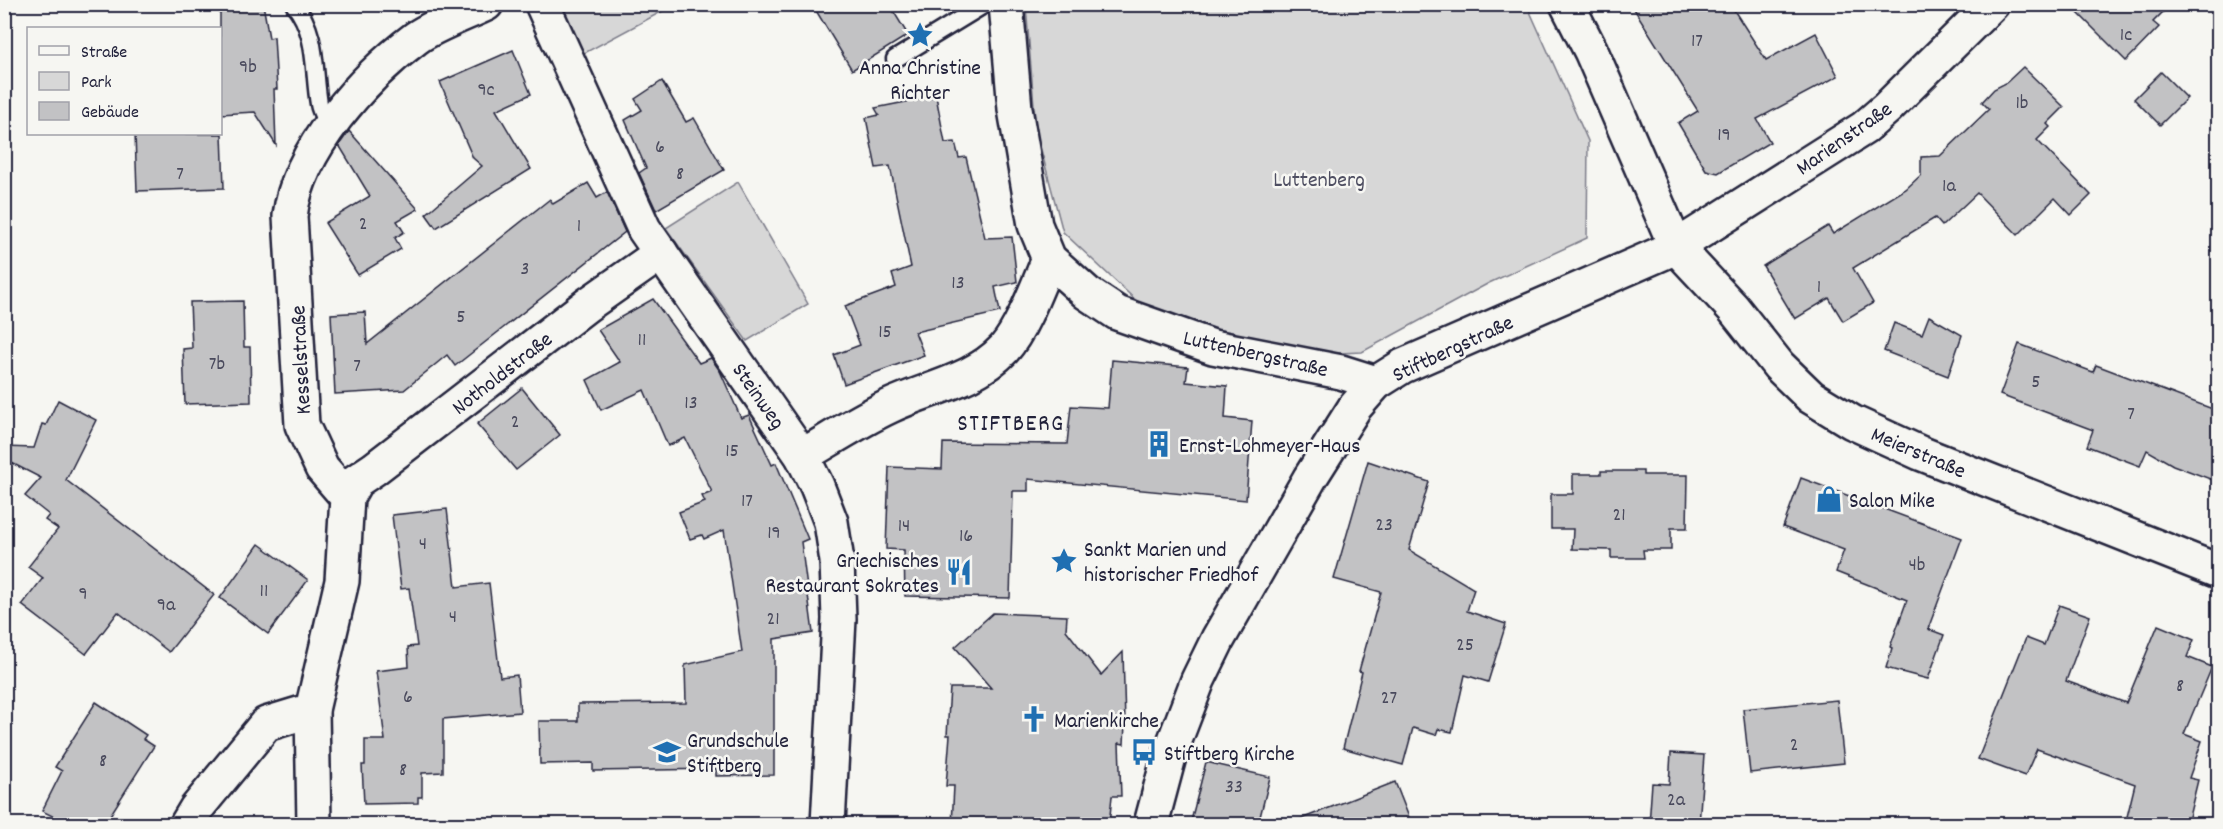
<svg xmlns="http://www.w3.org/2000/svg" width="2223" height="829" font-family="Dekko,sans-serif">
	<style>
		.green { fill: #d7d7d7; stroke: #7c7c89; stroke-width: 1.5 }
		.building { fill: #c2c2c4; stroke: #22223b; stroke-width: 1.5 }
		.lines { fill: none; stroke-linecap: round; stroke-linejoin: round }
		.lane-casing { stroke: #22223b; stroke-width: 21 }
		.street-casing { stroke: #22223b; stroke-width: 38 }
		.secondary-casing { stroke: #22223b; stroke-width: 38 }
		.lane { stroke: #f6f6f2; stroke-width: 16 }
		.street { stroke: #f6f6f2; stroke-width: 33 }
		.secondary { stroke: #f6f6f2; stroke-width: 33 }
		.labels { text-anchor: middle; stroke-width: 5; stroke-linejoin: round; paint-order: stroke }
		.number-label { font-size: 20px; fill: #4a4a5d }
		.poi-label { font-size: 22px; fill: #22223b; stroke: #f6f6f2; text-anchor: start }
		.street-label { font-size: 22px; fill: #22223b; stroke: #f6f6f2 }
		.park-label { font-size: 22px; fill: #4f4f62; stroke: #f6f6f2 }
		.neighbourhood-label { font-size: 24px; letter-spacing: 1.5px; fill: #22223b; stroke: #f6f6f2 }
	</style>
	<rect width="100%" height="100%" fill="#f6f6f2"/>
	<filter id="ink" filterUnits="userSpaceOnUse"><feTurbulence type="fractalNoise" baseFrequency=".0167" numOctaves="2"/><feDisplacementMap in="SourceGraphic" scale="12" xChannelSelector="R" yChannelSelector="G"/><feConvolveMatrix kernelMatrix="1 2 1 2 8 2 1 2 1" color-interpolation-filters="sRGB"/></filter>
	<g filter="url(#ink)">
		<!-- green -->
		<g class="green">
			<polygon points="556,5 674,5 579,56"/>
			<polygon points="1026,5 1527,5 1588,141 1587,238 1489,283 1362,352 1318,354 1262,344 1142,306 1063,232 1036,131"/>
			<polygon points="738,182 808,304 747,341 666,228"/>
		</g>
		<!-- building -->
		<g class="building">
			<polygon points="220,4 263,4 269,38 274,37 277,89 274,89 276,145 255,112 220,114"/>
			<polygon points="812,4 889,4 908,35 852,70"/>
			<polygon points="1631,4 1730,4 1766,60 1816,33 1838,76 1757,119 1770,142 1718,173 1706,170 1678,123 1698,111"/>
			<polygon points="2069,4 2171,4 2153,22 2159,27 2126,61"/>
			<polygon points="513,50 531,94 496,110 531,169 436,228 426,214 482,166 473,158 440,82"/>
			<polygon points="2023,67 2064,107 2047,124 2050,127 2037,140 2091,195 2071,215 2055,198 2018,235 1977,193 1942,226 1935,218 1853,268 1873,303 1843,321 1829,298 1795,319 1763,266 1828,226 1833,234 1906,189 1921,175 1921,157 1940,156 1989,109 1982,102 1994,89 2006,83"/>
			<polygon points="2161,72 2187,98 2160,125 2134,99"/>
			<polygon points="662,81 686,122 694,118 724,170 656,210 639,173 646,168 625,120 642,110 635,99"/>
			<polygon points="936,96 945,143 955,142 959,158 966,157 985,238 1012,237 1017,282 995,287 1000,312 915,332 924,355 844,384 834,355 860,345 845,306 896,287 892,274 911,267 890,166 876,168 866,118 879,115 875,108"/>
			<polygon points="349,131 418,209 397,221 404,232 395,238 401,249 358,275 325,223 370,196 339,145"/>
			<polygon points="135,134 222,134 224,188 137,191"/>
			<polygon points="588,183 597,198 607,192 625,232 455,366 447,355 404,390 335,394 331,314 365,312 367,344 550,199 553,204"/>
			<polygon points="653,299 699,363 711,358 720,371 741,418 749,415 772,465 776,463 808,539 801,542 813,633 774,639 774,775 716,776 716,769 593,771 593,763 540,764 539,721 578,721 578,704 686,703 685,665 742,652 724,530 704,539 702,535 690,539 679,512 705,502 702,496 712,492 685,438 668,446 644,390 601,410 587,380 620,362 598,330"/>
			<polygon points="243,301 244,347 250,347 251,402 185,404 183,349 192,348 190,302"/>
			<polygon points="1929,316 1962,335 1948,376 1884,351 1894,323 1922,334"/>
			<polygon points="2019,344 2093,372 2096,365 2218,411 2218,482 2173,465 2147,450 2140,466 2087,446 2093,430 2000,395"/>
			<polygon points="1112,360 1188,367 1186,382 1227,386 1225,418 1252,421 1246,500 1028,479 1028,491 1013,491 1010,598 905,596 904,550 886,549 889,467 942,469 943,443 1067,444 1071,406 1108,408"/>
			<polygon points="522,388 560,435 516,470 477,424"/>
			<polygon points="58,400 96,420 66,480 214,595 169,652 118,612 86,654 22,605 43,578 28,567 58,529 45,520 49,515 25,496 41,478 4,459 4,447 34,448 42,424 46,425"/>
			<polygon points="1368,461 1429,482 1409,550 1474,589 1467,611 1506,624 1488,682 1465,675 1452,732 1438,729 1436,735 1413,728 1403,765 1343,748 1362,672 1359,671 1381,592 1334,579"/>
			<polygon points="1601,471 1643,471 1643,475 1688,475 1687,528 1671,528 1671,550 1643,550 1644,558 1611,558 1611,550 1572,549 1573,529 1551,529 1551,494 1573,494 1573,474 1601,474"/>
			<polygon points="1801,478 1962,538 1928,629 1944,635 1928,679 1886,668 1892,648 1890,647 1907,600 1836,572 1844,550 1783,527"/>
			<polygon points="447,509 456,587 489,583 500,677 517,675 520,712 443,719 443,772 422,773 422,797 418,797 418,803 364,804 362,765 365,765 365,740 385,740 376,671 409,667 408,647 417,646 409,588 401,589 392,515"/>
			<polygon points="259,544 308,580 268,634 220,598"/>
			<polygon points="2059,605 2090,616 2066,681 2126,703 2158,625 2194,640 2187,657 2212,667 2184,734 2202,741 2189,778 2198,780 2187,825 2125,825 2135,784 2037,749 2025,776 1978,759 2026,638 2044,645"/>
			<polygon points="993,613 1067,616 1066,630 1101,675 1123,652 1125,723 1124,744 1119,743 1121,796 1112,796 1109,825 952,825 954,786 946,786 950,735 947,735 950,688 991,688 955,647"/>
			<polygon points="1837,700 1844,763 1750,773 1743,709"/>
			<polygon points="96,702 146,735 143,739 154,746 104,825 71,825 42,811 62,771 55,767"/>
			<polygon points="1671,753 1704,755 1699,825 1649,825 1652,783 1669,784"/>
			<polygon points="1206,762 1270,777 1258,825 1190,825"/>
			<polygon points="1395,782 1412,825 1292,825 1291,823"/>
		</g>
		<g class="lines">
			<defs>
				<g id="lane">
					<path d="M294 4C318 34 313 69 319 104 320 111 325 119 328 125"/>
					<polyline points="895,59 985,4"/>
				</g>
				<g id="street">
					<polyline points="542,4 644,229 802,456 817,486 831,522 837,561 839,619 828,824"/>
					<polyline points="1006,4 1015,109 1035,225 1049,259 1087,293 1117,313 1213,347 1341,372 1376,383"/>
					<polyline points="1992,4 1887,108 1864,128 1676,247 1733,308 1779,366 1811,397 1852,422 1920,453 2218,571"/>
					<path d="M802 456C831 439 860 420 890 406 928 388 974 381 1004 349 1022 329 1038 285 1049 259"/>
					<polyline points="347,497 356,481 374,469 587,305 661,253"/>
					<polyline points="187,824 196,809 266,724 312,710"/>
					<path d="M314 824 312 710 342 581 347 497 322 468 302 425 290 216C298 149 364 77 416 38 432 26 467 13 486 4"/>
				</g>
				<polyline id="secondary" points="1151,824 1170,753 1198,680 1218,639 1310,478 1355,407 1376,383 1403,366 1676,247 1591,51 1567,4"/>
			</defs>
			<!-- lane casing -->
			<use href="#lane" class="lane-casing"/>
			<!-- street casing -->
			<use href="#street" class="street-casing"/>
			<!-- secondary casing -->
			<use href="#secondary" class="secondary-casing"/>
			<!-- lane -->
			<use href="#lane" class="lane"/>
			<!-- street -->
			<use href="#street" class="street"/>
			<!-- secondary -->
			<use href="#secondary" class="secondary"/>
		</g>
	</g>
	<!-- icons -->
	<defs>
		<symbol id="sight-bare" viewBox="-9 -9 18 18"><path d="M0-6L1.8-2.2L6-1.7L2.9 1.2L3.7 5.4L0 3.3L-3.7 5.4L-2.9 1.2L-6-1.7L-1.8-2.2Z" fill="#1f6fb2" stroke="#f6f6f2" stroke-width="2.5" paint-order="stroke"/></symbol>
		<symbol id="building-bare" viewBox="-9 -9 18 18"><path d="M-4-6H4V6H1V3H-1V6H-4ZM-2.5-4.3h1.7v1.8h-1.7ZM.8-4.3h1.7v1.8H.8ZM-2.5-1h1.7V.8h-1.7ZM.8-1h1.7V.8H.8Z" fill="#1f6fb2" stroke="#f6f6f2" stroke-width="2.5" paint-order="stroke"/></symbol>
		<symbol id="shop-bare" viewBox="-9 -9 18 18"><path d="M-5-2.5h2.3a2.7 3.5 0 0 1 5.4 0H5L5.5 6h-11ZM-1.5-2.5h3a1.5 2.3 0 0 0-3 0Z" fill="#1f6fb2" stroke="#f6f6f2" stroke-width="2.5" paint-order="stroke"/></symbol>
		<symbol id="restaurant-bare" viewBox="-9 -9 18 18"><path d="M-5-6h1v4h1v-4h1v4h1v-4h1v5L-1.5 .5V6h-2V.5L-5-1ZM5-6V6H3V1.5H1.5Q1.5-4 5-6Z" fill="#1f6fb2" stroke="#f6f6f2" stroke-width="2.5" paint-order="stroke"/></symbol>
		<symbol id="church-bare" viewBox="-9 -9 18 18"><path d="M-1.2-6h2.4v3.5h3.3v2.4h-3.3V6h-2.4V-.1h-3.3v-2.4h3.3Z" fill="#1f6fb2" stroke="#f6f6f2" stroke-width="2.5" paint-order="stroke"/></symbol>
		<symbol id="school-bare" viewBox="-9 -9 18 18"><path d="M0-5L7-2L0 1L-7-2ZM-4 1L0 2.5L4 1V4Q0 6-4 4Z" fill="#1f6fb2" stroke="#f6f6f2" stroke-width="2.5" paint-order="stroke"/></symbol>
		<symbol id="bus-bare" viewBox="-9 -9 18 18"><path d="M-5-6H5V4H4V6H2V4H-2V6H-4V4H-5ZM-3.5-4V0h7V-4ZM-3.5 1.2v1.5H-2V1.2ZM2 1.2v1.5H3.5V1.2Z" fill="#1f6fb2" stroke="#f6f6f2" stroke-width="2.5" paint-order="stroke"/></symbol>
	</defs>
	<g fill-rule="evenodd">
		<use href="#sight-bare" x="901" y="16" width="38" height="38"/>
		<use href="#building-bare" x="1140" y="425" width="38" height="38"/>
		<use href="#shop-bare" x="1810" y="480" width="38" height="38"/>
		<use href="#sight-bare" x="1045" y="542" width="38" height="38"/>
		<use href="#restaurant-bare" x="940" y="553" width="38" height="38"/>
		<use href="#church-bare" x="1015" y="700" width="38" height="38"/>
		<use href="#school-bare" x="648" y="733" width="38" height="38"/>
		<use href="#bus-bare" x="1125" y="733" width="38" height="38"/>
	</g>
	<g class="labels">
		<!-- number labels -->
		<g class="number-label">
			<text x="2126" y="40">1c</text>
			<text x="1697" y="46">17</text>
			<text x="248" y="72">9b</text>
			<text x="486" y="95">9c</text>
			<text x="2022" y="108">1b</text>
			<text x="1724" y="140">19</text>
			<text x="660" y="152">6</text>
			<text x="180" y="179">7</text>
			<text x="680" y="179">8</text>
			<text x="1949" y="191">1a</text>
			<text x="363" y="229">2</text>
			<text x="579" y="231">1</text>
			<text x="525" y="274">3</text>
			<text x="958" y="288">13</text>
			<text x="1819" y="292">1</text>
			<text x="461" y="322">5</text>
			<text x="885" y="337">15</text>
			<text x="642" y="345">11</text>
			<text x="217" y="369">7b</text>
			<text x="357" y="371">7</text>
			<text x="2036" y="387">5</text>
			<text x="691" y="408">13</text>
			<text x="2131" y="419">7</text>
			<text x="515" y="427">2</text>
			<text x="732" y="456">15</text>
			<text x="747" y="506">17</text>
			<text x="1619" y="520">21</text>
			<text x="1384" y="530">23</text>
			<text x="904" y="531">14</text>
			<text x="774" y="538">19</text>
			<text x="966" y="541">16</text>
			<text x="423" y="549">4</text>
			<text x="1917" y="570">4b</text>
			<text x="264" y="596">11</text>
			<text x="83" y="599">9</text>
			<text x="166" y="610">9a</text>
			<text x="453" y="622">4</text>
			<text x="773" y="624">21</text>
			<text x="1465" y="650">25</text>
			<text x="2180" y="691">8</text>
			<text x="408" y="702">6</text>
			<text x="1389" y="703">27</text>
			<text x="1794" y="750">2</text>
			<text x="103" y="766">8</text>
			<text x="403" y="775">8</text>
			<text x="1234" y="792">33</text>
			<text x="1676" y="805">2a</text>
		</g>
		<!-- poi labels -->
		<g class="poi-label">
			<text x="920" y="74" text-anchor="middle">Anna Christine<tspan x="920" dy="25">Richter</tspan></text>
			<text x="1179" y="452">Ernst-Lohmeyer-Haus</text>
			<text x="1849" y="507">Salon Mike</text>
			<text x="1084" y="556">Sankt Marien und<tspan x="1084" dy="25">historischer Friedhof</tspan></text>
			<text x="939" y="567" text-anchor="end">Griechisches<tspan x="939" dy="25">Restaurant Sokrates</tspan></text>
			<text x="1054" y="727">Marienkirche</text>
			<text x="687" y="747">Grundschule<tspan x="687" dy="25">Stiftberg</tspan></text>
			<text x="1164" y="760">Stiftberg Kirche</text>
		</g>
		<!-- street labels -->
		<g class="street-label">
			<text transform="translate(1843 137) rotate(-35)" y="8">Marienstraße</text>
			<text transform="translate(1452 347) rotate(-25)" y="8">Stiftbergstraße</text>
			<text transform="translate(1256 352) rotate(13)" y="8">Luttenbergstraße</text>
			<text transform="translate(299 360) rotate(-93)" y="8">Kesselstraße</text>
			<text transform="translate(501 372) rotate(-38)" y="8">Notholdstraße</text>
			<text transform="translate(760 395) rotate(55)" y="8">Steinweg</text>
			<text transform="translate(1919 451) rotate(23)" y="8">Meierstraße</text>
		</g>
		<!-- park labels -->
		<g class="park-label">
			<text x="1319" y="186">Luttenberg</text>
		</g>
		<!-- neighbourhood labels -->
		<g class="neighbourhood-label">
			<text x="1011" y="430">STIFTBERG</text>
		</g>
	</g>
	<!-- margin -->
	<rect width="2223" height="829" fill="none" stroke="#f6f6f2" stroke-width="24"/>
	<rect x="12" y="12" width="2199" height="805" fill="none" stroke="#22223b" stroke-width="2" filter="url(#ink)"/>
	<!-- legend -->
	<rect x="27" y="27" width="195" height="108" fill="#f6f6f2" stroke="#a1a1a9" stroke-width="1.5"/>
	<rect x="39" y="46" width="30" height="9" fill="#f6f6f2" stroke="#a1a1a9" stroke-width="1.5"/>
	<text x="81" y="57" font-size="18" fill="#22223b">Straße</text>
	<rect x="39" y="72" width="30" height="18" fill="#d7d7d7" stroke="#a1a1a9" stroke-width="1.5"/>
	<text x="81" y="87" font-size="18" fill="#22223b">Park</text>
	<rect x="39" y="102" width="30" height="18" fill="#c2c2c4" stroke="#a1a1a9" stroke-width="1.5"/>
	<text x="81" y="117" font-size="18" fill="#22223b">Gebäude</text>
</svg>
